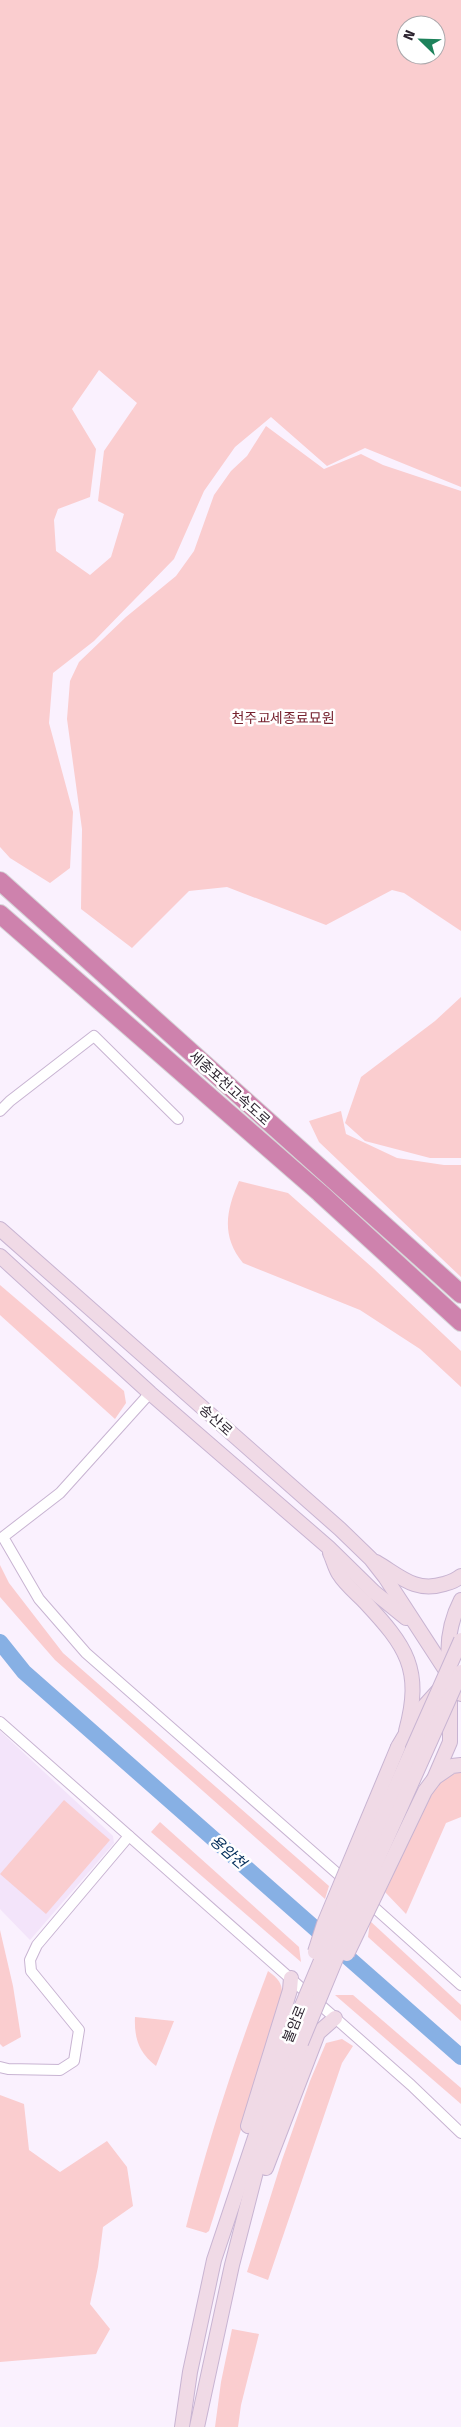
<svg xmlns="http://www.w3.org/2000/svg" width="461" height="2427" font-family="'Fira Sans','Noto Sans KR',sans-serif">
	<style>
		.built { fill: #f3e4fa }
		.green { fill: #facdcf; fill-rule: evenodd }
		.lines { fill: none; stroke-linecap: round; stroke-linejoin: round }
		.river { stroke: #87b0e4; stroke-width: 16 }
		.street-casing { stroke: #c8b4d2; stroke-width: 12 }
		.secondary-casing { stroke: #c8b4d2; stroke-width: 16 }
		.highway-casing { stroke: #d5d3d6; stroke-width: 20 }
		.street { stroke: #fff; stroke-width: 10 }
		.secondary { stroke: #f0dae6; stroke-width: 14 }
		.highway { stroke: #ce82ad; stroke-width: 18 }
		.secondary-bridge-casing { stroke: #c8b4d2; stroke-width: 16; stroke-linecap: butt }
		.secondary-bridge { stroke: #f0dae6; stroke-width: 14 }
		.labels { text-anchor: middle; stroke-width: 5; stroke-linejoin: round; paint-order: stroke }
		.park-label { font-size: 14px; fill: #76222f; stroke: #fff }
		.street-label { font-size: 14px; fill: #2d2530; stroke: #fff }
		.water-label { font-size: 15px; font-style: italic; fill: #002c59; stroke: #fff }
	</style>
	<rect width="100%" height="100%" fill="#faf1fe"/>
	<!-- built -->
	<polygon class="built" points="0,1731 113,1836 114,1843 30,1940 0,1909"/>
	<!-- green -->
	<g class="green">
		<path d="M0 0H461V487L365 448 327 466 271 417 235 447 204 491 174 559 94 641 53 673 49 723 73 812 70 868 50 883 10 858 0 847ZM406 25H436V55H406ZM99 370 137 403 104 451 98 501 124 514 111 557 90 575 56 551 54 520 58 509 90 497 96 449 72 409Z"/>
		<polygon points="266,426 324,469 361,454 383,465 461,491 461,931 404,893 392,890 326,925 227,887 189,891 132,948 81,909 82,829 67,719 70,681 79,662 126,617 176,576 194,551 214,495 231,471 247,456"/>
		<polygon points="461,997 461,1158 430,1158 365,1141 345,1123 361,1077 435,1021"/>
		<polygon points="341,1111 346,1134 397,1158 444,1165 461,1165 461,1277 319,1142 309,1121"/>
		<path d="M239 1181 288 1193 374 1269 461 1351V1387L420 1349 360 1310 243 1263C221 1236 226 1211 239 1181Z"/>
		<polygon points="0,1285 124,1391 126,1403 115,1419 0,1315"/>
		<polygon points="0,1565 9,1583 63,1653 329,1886 325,1899 55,1660 0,1597"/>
		<polygon points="458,1772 461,1773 461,1817 446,1823 406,1914 385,1892 435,1786 446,1777"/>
		<polygon points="64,1800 110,1840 46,1914 0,1874"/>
		<polygon points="160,1822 299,1947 301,1962 151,1832"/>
		<polygon points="370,1921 461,2005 461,2021 368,1937"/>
		<polygon points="0,1930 13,1986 21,2037 3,2047 0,2044"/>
		<path d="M268 1971C283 1982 284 1988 280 2006L209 2231 206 2233 186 2227C208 2140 236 2055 268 1971Z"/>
		<polygon points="335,1995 353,1995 461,2088 461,2104"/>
		<path d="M135 2017 174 2021 156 2066C139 2053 134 2038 135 2017Z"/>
		<polygon points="342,2039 353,2046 342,2063 268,2280 247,2272 282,2160 310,2081 326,2043"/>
		<polygon points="0,2095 24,2104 29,2150 60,2172 107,2141 127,2167 133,2206 103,2227 98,2267 90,2304 110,2329 96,2354 0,2362"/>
		<polygon points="232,2329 259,2334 241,2405 238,2427 215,2427 221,2382"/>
	</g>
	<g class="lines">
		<!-- river -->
		<polyline class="river" points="0,1642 24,1672 461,2057"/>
		<defs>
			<g id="street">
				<polyline points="0,1111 10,1101 94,1036 178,1119"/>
				<polyline points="150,1393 60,1493 3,1537 39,1599 86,1653 347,1882"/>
				<polyline points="0,1722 411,2085 461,2133"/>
				<polyline points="367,1901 461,1985"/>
				<polyline points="0,2067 8,2069 60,2070 74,2061 79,2030 31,1971 30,1960 37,1945 129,1836"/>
			</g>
			<g id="secondary">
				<polyline points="0,1229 340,1529 371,1559 385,1577 461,1694"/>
				<polyline points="0,1256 150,1393 328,1547 374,1592 406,1618"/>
				<path d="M330 1553C333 1559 335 1568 339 1574 345 1584 356 1593 365 1602 406 1646 423 1669 406 1731"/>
				<path d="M376 1562C400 1576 415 1593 444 1584 451 1582 455 1581 461 1576"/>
				<path d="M450 1672C446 1647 449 1623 461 1600"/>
				<polyline points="398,1747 418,1713 438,1691"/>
				<polyline points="436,1777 452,1766 461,1765"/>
				<polyline points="434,1779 450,1742 450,1696"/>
				<polyline points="248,2126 290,1990 291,1978"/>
				<polyline points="266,2168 318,2033 335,2018"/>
				<polyline points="182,2427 190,2372 214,2260 288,2039"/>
				<polyline points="197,2427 232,2265 261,2152 301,2043"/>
			</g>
			<g id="highway">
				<polyline points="0,881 461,1294"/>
				<polyline points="0,914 320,1193 461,1322"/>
			</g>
		</defs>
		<!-- street casing -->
		<use href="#street" class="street-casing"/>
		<!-- secondary casing -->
		<use href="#secondary" class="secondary-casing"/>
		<!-- highway casing -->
		<use href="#highway" class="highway-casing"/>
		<!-- street -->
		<use href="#street" class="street"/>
		<!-- secondary -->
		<use href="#secondary" class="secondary"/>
		<!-- highway -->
		<use href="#highway" class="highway"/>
		<defs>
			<g id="secondary-bridge">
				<polyline points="315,1952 324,1924 398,1747"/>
				<polyline points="347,1954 425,1791 434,1779"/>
				<polyline points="288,2039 359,1870 461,1640"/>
				<polyline points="301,2043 371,1874 461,1672"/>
			</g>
		</defs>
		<!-- secondary-bridge casing -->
		<use href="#secondary-bridge" class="secondary-bridge-casing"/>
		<!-- secondary-bridge -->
		<use href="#secondary-bridge" class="secondary-bridge"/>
	</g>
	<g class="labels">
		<!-- park labels -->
		<g class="park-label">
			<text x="283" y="723">천주교세종료묘원</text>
		</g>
		<!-- street labels -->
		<g class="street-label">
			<text transform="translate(230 1088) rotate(42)" y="5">세종포천고속도로</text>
			<text transform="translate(216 1420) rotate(42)" y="5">송산로</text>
			<text transform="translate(294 2024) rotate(-68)" y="5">불암로</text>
		</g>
		<!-- water labels -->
		<g class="water-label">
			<text transform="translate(228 1852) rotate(41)" y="5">용암천</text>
		</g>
	</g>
	<!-- north arrow -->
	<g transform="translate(421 40) rotate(293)"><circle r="24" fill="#ffffff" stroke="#aba8ac"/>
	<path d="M0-4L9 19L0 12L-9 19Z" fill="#1d825b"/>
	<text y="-8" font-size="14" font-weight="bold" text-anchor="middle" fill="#2d2530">N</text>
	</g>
</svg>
